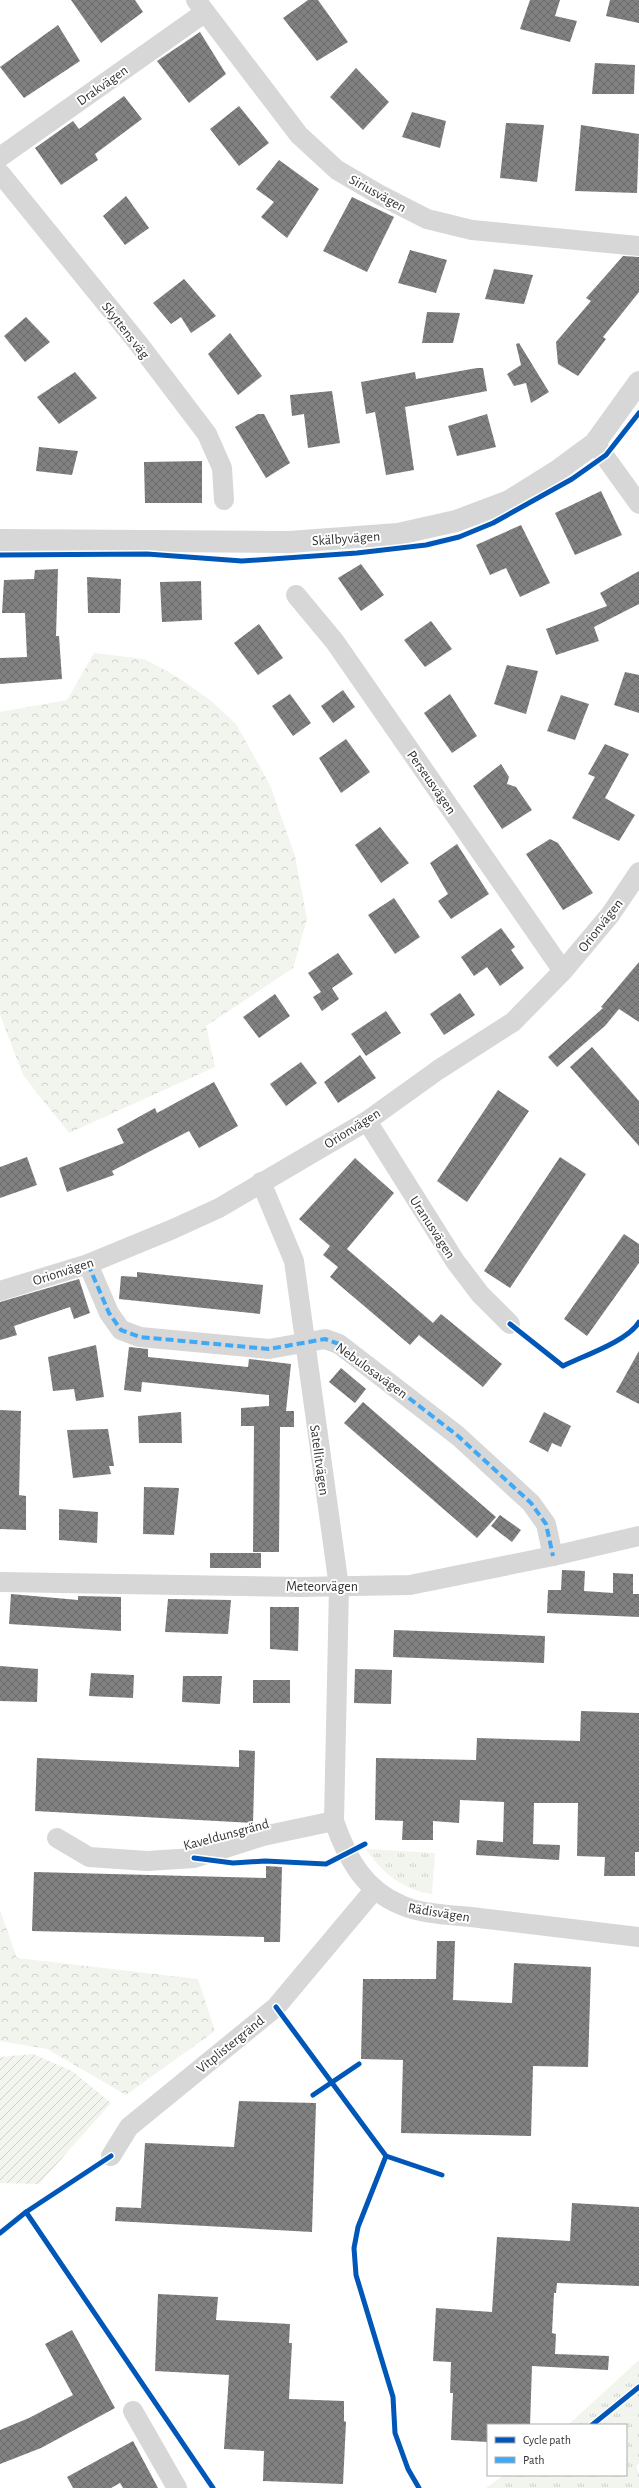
<svg xmlns="http://www.w3.org/2000/svg" width="639" height="2488" font-family="'Alegreya Sans',sans-serif">
	<style>
		.grass { fill: url(#grass-tufts) }
		.forest { fill: url(#forest-crowns) }
		.garden { fill: url(#garden-furrows) }
		.building { fill: url(#building-cross-hatch) }
		.lines { fill: none; stroke-linecap: round; stroke-linejoin: round }
		.minor { stroke: #d7d7d7; stroke-width: 20 }
		.tertiary { stroke: #d7d7d7; stroke-width: 22 }
		.quiet { stroke: #3fa9f5; stroke-width: 4; stroke-dasharray: 8 4; stroke-linecap: butt }
		.cycleway-casing { stroke: #fff; stroke-width: 8 }
		.cycleway { stroke: #0057b8; stroke-width: 5 }
		.labels { text-anchor: middle; stroke-width: 4; stroke-linejoin: round; paint-order: stroke }
		.street-label { font-size: 14px; fill: #333; stroke: #fff }
	</style>
	<defs>
		<pattern id="grass-tufts" width="24" height="20" patternUnits="userSpaceOnUse"><rect width="24" height="20" fill="#f1f5ed"/><path d="M3 7l-1-3M5 7V3M7 7l1-3M15 17l-1-3M17 17v-4M19 17l1-3" fill="none" stroke="#cfd2cc"/></pattern>
		<pattern id="forest-crowns" width="20" height="18" patternUnits="userSpaceOnUse"><rect width="20" height="18" fill="#f1f5ed"/><path d="M2 6a3 3 0 1 1 6 0M12 15a3 3 0 1 1 6 0" fill="none" stroke="#cfd2cc"/></pattern>
		<pattern id="garden-furrows" width="10" height="10" patternUnits="userSpaceOnUse"><rect width="10" height="10" fill="#f1f5ed"/><path d="M-1 1l2-2M0 10L10 0M9 11l2-2" fill="none" stroke="#cfd2cc"/></pattern>
		<pattern id="building-cross-hatch" width="8" height="8" patternUnits="userSpaceOnUse"><rect width="8" height="8" fill="#818181"/><path d="M0 0l8 8M0 8l8-8" fill="none" stroke="#6a6a6a"/></pattern>
	</defs>
	<rect width="100%" height="100%" fill="#fff"/>
	<!-- grass -->
	<g class="grass">
		<path d="M366 1849 435 1853 432 1894C403 1890 382 1873 366 1849Z"/>
		<polygon points="639,2360 639,2463 636,2467 639,2474 639,2488 486,2488 504,2475 626,2475 626,2425 568,2425"/>
	</g>
	<!-- forest -->
	<g class="forest">
		<polygon points="94,653 144,659 176,676 210,700 236,724 270,785 295,856 307,919 293,968 206,1026 215,1067 69,1133 23,1075 0,1015 0,712 67,700"/>
		<polygon points="0,1910 17,1958 198,1979 215,2031 126,2095 47,2049 0,2041"/>
	</g>
	<!-- garden -->
	<polygon class="garden" points="33,2054 72,2071 111,2103 39,2184 0,2183 0,2057"/>
	<!-- building -->
	<g class="building">
		<polygon points="71,0 135,0 143,12 101,43"/>
		<polygon points="308,0 318,0 348,42 317,61 283,18"/>
		<polygon points="530,0 560,0 555,16 577,21 570,42 520,29"/>
		<polygon points="610,0 639,0 639,23 606,16"/>
		<polygon points="58,25 80,61 24,98 0,67"/>
		<polygon points="200,32 226,74 189,103 157,61"/>
		<polygon points="595,63 635,65 634,94 592,94"/>
		<polygon points="356,68 389,102 363,130 330,97"/>
		<polygon points="124,96 142,119 95,154 98,160 61,185 35,148 73,121 79,129"/>
		<polygon points="239,106 269,143 239,166 210,129"/>
		<polygon points="412,112 446,121 440,148 402,137"/>
		<polygon points="506,123 544,125 537,182 500,178"/>
		<polygon points="581,125 639,134 637,193 575,191"/>
		<polygon points="279,160 319,189 287,238 261,217 274,202 256,189"/>
		<polygon points="126,196 149,228 125,245 103,216"/>
		<polygon points="352,197 394,217 367,272 323,251"/>
		<polygon points="410,250 447,260 436,293 398,283"/>
		<polygon points="623,256 639,257 639,292 603,337 606,339 578,376 558,364 556,342 591,301 586,298"/>
		<polygon points="494,269 533,275 524,304 485,299"/>
		<polygon points="184,279 216,316 191,333 181,317 171,324 153,303"/>
		<polygon points="427,312 460,313 453,343 422,343"/>
		<polygon points="26,317 50,342 25,362 4,336"/>
		<polygon points="230,333 262,376 238,395 208,354"/>
		<polygon points="519,343 549,392 531,403 526,383 514,386 507,374 521,365 516,344"/>
		<polygon points="477,368 483,368 487,391 405,407 414,470 386,475 375,412 366,414 361,382 415,372 416,379"/>
		<polygon points="75,372 97,398 59,424 37,397"/>
		<polygon points="332,391 340,443 308,448 304,414 292,416 290,395"/>
		<polygon points="258,414 264,414 290,463 266,478 235,427"/>
		<polygon points="487,414 496,447 457,456 448,426"/>
		<polygon points="39,447 78,451 72,475 36,471"/>
		<polygon points="202,461 202,503 145,503 144,462"/>
		<polygon points="601,491 622,535 575,555 555,513"/>
		<polygon points="521,525 550,583 520,597 506,568 490,575 476,545"/>
		<polygon points="361,564 384,595 361,611 338,578"/>
		<polygon points="58,569 56,636 59,636 62,679 0,684 0,658 27,657 25,613 2,613 4,580 34,579 35,570"/>
		<polygon points="639,571 639,604 594,627 599,641 556,655 546,629 607,606 600,593"/>
		<polygon points="87,577 121,579 120,613 88,613"/>
		<polygon points="201,581 202,620 162,622 160,582"/>
		<polygon points="431,621 452,649 425,667 404,640"/>
		<polygon points="259,624 283,658 258,675 234,643"/>
		<polygon points="507,665 538,671 526,714 494,704"/>
		<polygon points="625,672 639,675 639,713 614,705"/>
		<polygon points="343,690 355,707 333,723 321,706"/>
		<polygon points="290,694 311,723 293,736 272,706"/>
		<polygon points="450,694 477,736 452,753 424,713"/>
		<polygon points="561,695 589,704 575,740 547,731"/>
		<polygon points="346,739 370,772 341,793 319,758"/>
		<polygon points="605,744 629,754 605,798 635,815 619,841 572,818 595,777 588,774"/>
		<polygon points="501,764 509,777 507,784 516,787 532,810 502,829 473,786"/>
		<polygon points="380,827 409,863 381,883 355,845"/>
		<polygon points="550,839 558,843 593,893 563,910 526,854"/>
		<polygon points="457,844 489,894 451,919 438,901 448,894 430,863"/>
		<polygon points="394,898 420,937 395,954 368,915"/>
		<polygon points="501,928 515,947 511,950 524,968 500,986 487,967 474,976 461,957"/>
		<polygon points="338,953 353,974 332,988 339,999 322,1011 313,997 321,992 308,973"/>
		<polygon points="639,962 639,1022 619,1009 605,1026 557,1067 548,1057 603,1008 601,1007"/>
		<polygon points="460,993 475,1015 444,1035 430,1014"/>
		<polygon points="275,994 290,1016 259,1038 243,1017"/>
		<polygon points="386,1011 401,1033 366,1056 351,1034"/>
		<polygon points="592,1047 639,1101 639,1146 570,1067"/>
		<polygon points="360,1055 376,1078 338,1103 324,1082"/>
		<polygon points="301,1062 317,1083 286,1106 270,1084"/>
		<polygon points="214,1082 238,1126 199,1148 189,1131 112,1171 114,1175 67,1192 59,1168 124,1143 117,1129 155,1108 157,1113"/>
		<polygon points="498,1090 529,1111 467,1202 437,1181"/>
		<polygon points="27,1157 37,1185 0,1198 0,1167"/>
		<polygon points="560,1157 586,1174 510,1288 484,1271"/>
		<polygon points="355,1158 394,1193 347,1249 433,1323 441,1314 502,1364 483,1387 419,1335 410,1345 330,1277 338,1267 323,1255 330,1246 299,1219"/>
		<polygon points="624,1234 639,1244 639,1263 587,1336 564,1319"/>
		<polygon points="137,1272 263,1285 260,1314 119,1299 121,1276 137,1277"/>
		<polygon points="79,1279 90,1313 74,1319 70,1307 14,1326 17,1335 0,1340 0,1302"/>
		<polygon points="96,1345 104,1397 76,1401 74,1389 53,1391 48,1357"/>
		<polygon points="129,1347 148,1349 148,1357 248,1367 249,1359 291,1364 286,1411 294,1411 294,1427 280,1427 279,1552 253,1552 254,1426 241,1426 241,1408 269,1406 269,1395 142,1382 141,1392 124,1390"/>
		<polygon points="639,1351 639,1404 616,1392"/>
		<polygon points="341,1368 366,1389 355,1403 329,1382"/>
		<polygon points="363,1402 496,1517 477,1538 344,1423"/>
		<polygon points="0,1410 21,1411 19,1495 26,1496 26,1530 0,1529"/>
		<polygon points="181,1412 182,1443 139,1443 138,1416"/>
		<polygon points="544,1412 571,1426 561,1447 552,1443 548,1452 529,1442"/>
		<polygon points="108,1429 114,1466 109,1466 111,1474 73,1478 67,1430"/>
		<polygon points="144,1487 179,1488 174,1535 143,1534"/>
		<polygon points="59,1509 98,1512 97,1543 59,1540"/>
		<polygon points="500,1515 521,1530 512,1542 491,1526"/>
		<rect x="210" y="1553" width="51" height="15"/>
		<polygon points="562,1570 585,1571 584,1591 613,1593 613,1573 633,1574 633,1594 639,1594 639,1617 547,1613 548,1590 561,1590"/>
		<polygon points="11,1594 78,1600 78,1596 121,1597 121,1631 9,1624"/>
		<polygon points="168,1599 231,1600 228,1634 165,1632"/>
		<polygon points="270,1607 299,1607 298,1651 270,1649"/>
		<polygon points="394,1630 545,1636 544,1663 393,1657"/>
		<polygon points="0,1666 38,1669 37,1702 0,1701"/>
		<polygon points="355,1669 392,1670 391,1704 354,1703"/>
		<polygon points="91,1673 134,1675 133,1698 89,1696"/>
		<polygon points="183,1676 222,1676 220,1704 182,1702"/>
		<rect x="253" y="1680" width="37" height="23"/>
		<polygon points="581,1711 639,1713 639,1852 635,1852 635,1876 604,1876 605,1857 577,1856 578,1803 534,1803 533,1844 560,1845 559,1860 476,1855 477,1840 503,1842 504,1802 460,1800 459,1823 433,1821 433,1840 402,1840 403,1821 375,1820 376,1758 476,1760 477,1738 580,1741"/>
		<polygon points="239,1750 255,1751 253,1823 35,1811 37,1758 239,1767"/>
		<polygon points="266,1866 282,1867 280,1942 264,1942 264,1937 32,1931 34,1872 266,1878"/>
		<polygon points="437,1941 455,1941 453,2000 512,2003 514,1963 591,1967 588,2067 533,2066 531,2136 401,2133 403,2060 361,2059 363,1979 436,1979"/>
		<polygon points="239,2101 316,2103 312,2232 115,2221 116,2207 141,2208 145,2143 234,2147"/>
		<polygon points="572,2203 639,2207 639,2286 557,2283 556,2293 554,2293 552,2333 556,2334 555,2354 609,2356 608,2370 532,2366 530,2425 488,2425 488,2442 451,2440 453,2393 450,2393 451,2362 433,2361 436,2308 492,2312 497,2237 570,2241"/>
		<polygon points="158,2294 218,2297 216,2320 290,2324 289,2343 292,2343 289,2399 344,2401 344,2421 346,2422 343,2484 263,2481 264,2451 224,2449 229,2375 155,2371"/>
		<polygon points="72,2330 115,2408 41,2448 0,2464 0,2430 29,2418 73,2395 45,2344"/>
		<polygon points="133,2441 158,2488 123,2488 120,2483 111,2488 73,2488 67,2477"/>
	</g>
	<g class="lines">
		<!-- minor -->
		<g class="minor">
			<polyline points="196,0 299,135 337,170 380,195 427,219 472,230 639,246"/>
			<polyline points="0,157 204,13"/>
			<polyline points="0,173 138,343 207,434 222,468 224,500"/>
			<polyline points="595,443 639,504"/>
			<polyline points="296,595 335,642 563,971"/>
			<polyline points="367,1121 455,1261 480,1294 510,1324"/>
			<path d="M261 1182 294 1261 339 1587 334 1821C347 1858 363 1889 401 1905 423 1915 456 1915 479 1918 532 1924 586 1931 639 1937"/>
			<polyline points="88,1264 109,1313 121,1330 140,1337 269,1349 325,1339 339,1344 458,1436 531,1503 546,1524 553,1556"/>
			<polyline points="0,1291 88,1264 173,1229 219,1208 367,1121 438,1070 513,1022 563,971 610,915 639,872"/>
			<polyline points="0,1582 299,1587 410,1585 553,1556 639,1536"/>
			<polyline points="57,1838 89,1857 147,1861 194,1858 263,1836 334,1821"/>
			<polyline points="111,2156 129,2127 276,2007 375,1889"/>
			<polyline points="133,2411 177,2488"/>
		</g>
		<!-- tertiary -->
		<polyline class="tertiary" points="0,540 289,542 398,534 456,521 509,501 557,471 595,443 639,382"/>
		<!-- quiet -->
		<polyline class="quiet" points="88,1264 109,1313 121,1330 140,1337 269,1349 325,1339 339,1344 458,1436 531,1503 546,1524 553,1556"/>
		<defs>
			<g id="cycleway">
				<polyline points="0,555 147,554 242,561 357,553 426,545 459,537 493,523 572,479 606,455 639,413"/>
				<path d="M510 1324 563 1366C583 1356 628 1341 639 1322"/>
				<polyline points="194,1858 233,1863 265,1861 326,1864 365,1844"/>
				<polyline points="276,2007 386,2156 442,2175"/>
				<polyline points="313,2095 359,2064"/>
				<polyline points="386,2156 358,2227 354,2248 356,2275 393,2397 395,2433 408,2469 419,2488"/>
				<polyline points="26,2212 213,2488"/>
				<polyline points="0,2233 26,2212 111,2156"/>
				<polyline points="592,2425 639,2387"/>
			</g>
		</defs>
		<!-- cycleway casing -->
		<use href="#cycleway" class="cycleway-casing"/>
		<!-- cycleway -->
		<use href="#cycleway" class="cycleway"/>
	</g>
	<g class="labels">
		<!-- street labels -->
		<g class="street-label">
			<text transform="translate(102 85) rotate(-35)" y="5">Drakvägen</text>
			<text transform="translate(378 193) rotate(29)" y="5">Siriusvägen</text>
			<text transform="translate(126 330) rotate(52)" y="5">Skyttens väg</text>
			<text transform="translate(346 538) rotate(-4)" y="5">Skälbyvägen</text>
			<text transform="translate(432 782) rotate(55)" y="5">Perseusvägen</text>
			<text transform="translate(600 925) rotate(-52)" y="5">Orionvägen</text>
			<text transform="translate(352 1128) rotate(-32)" y="5">Orionvägen</text>
			<text transform="translate(433 1227) rotate(57)" y="5">Uranusvägen</text>
			<text transform="translate(63 1271) rotate(-18)" y="5">Orionvägen</text>
			<text transform="translate(372 1370) rotate(36)" y="5">Nebulosavägen</text>
			<text transform="translate(320 1460) rotate(82)" y="5">Satellitvägen</text>
			<text x="322" y="1591">Meteorvägen</text>
			<text transform="translate(226 1834) rotate(-15)" y="5">Kaveldunsgränd</text>
			<text transform="translate(439 1912) rotate(9)" y="5">Rädisvägen</text>
			<text transform="translate(230 2044) rotate(-39)" y="5">Vitplistergränd</text>
		</g>
	</g>
	<!-- legend -->
	<rect x="487" y="2424" width="140" height="52" fill="#ffffff" stroke="#adadad"/>
	<rect x="495" y="2437" width="20" height="6" fill="#0057b8" stroke="#adadad"/>
	<text x="523" y="2444" font-size="12" fill="#333333">Cycle path</text>
	<rect x="495" y="2457" width="20" height="6" fill="#3fa9f5" stroke="#adadad"/>
	<text x="523" y="2464" font-size="12" fill="#333333">Path</text>
</svg>
